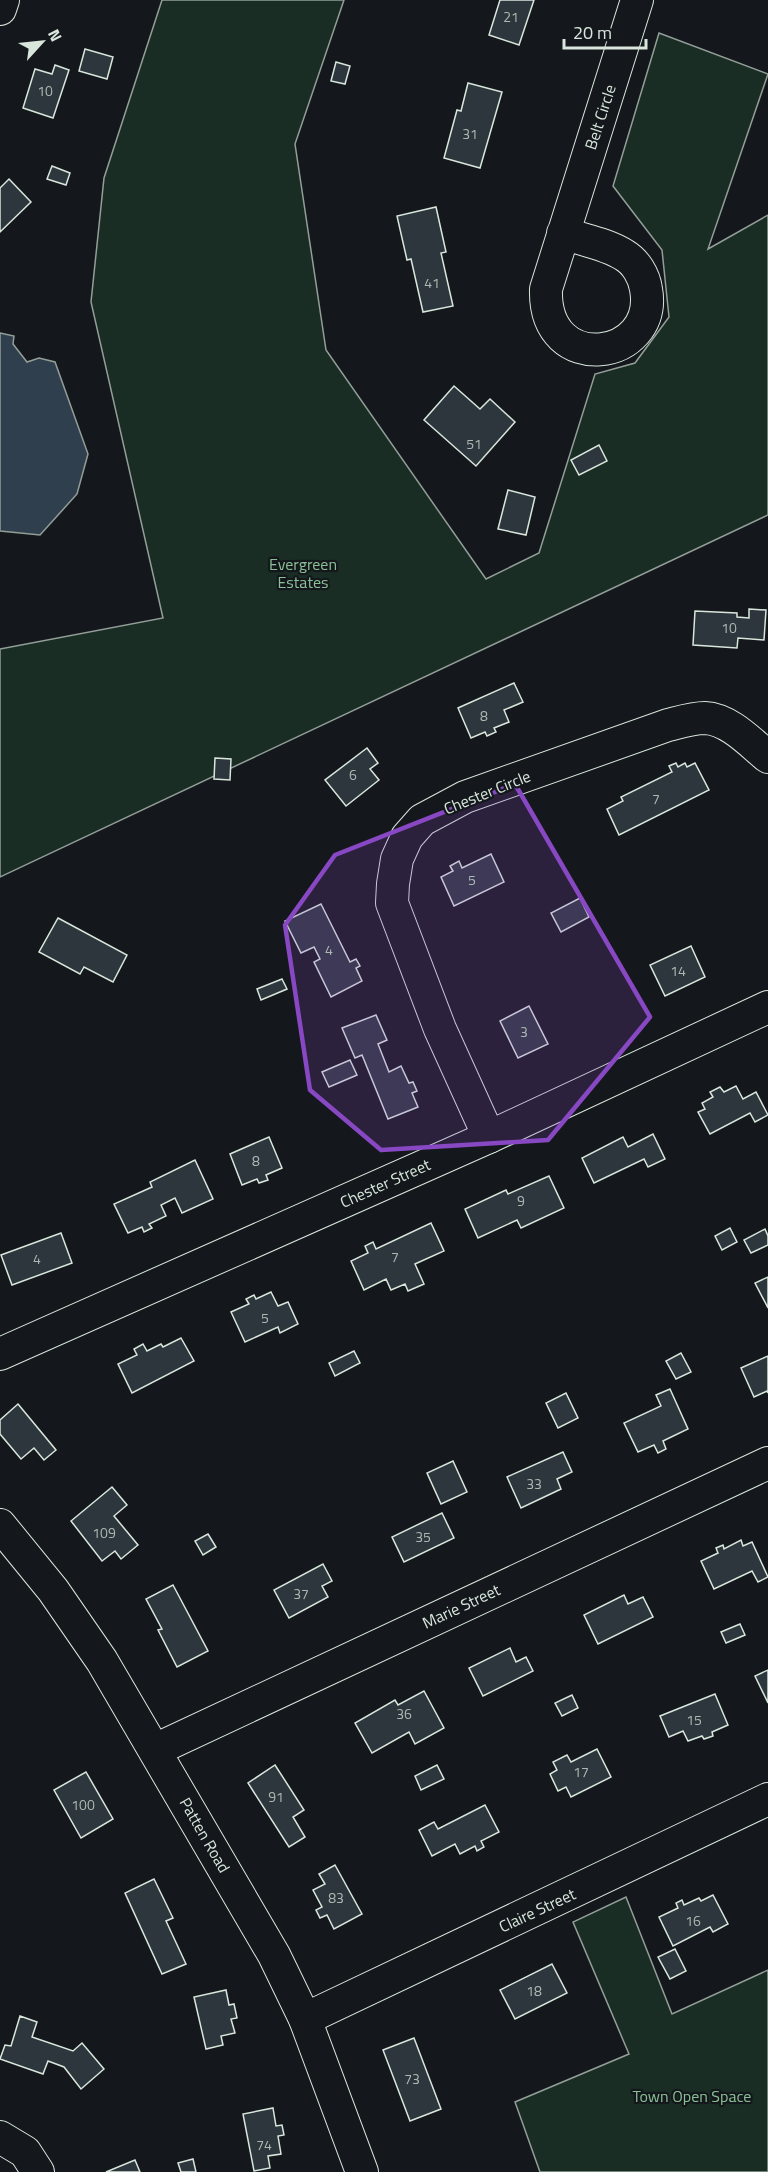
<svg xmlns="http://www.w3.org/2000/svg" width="768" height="2172" font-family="'Titillium Web',sans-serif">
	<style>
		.green { fill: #1a2d24; stroke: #939e99; stroke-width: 1.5 }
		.water { fill: #2f3f4d; stroke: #939e99; stroke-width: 1.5 }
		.building { fill: #2c363c; stroke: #d8e6dc; stroke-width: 1.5 }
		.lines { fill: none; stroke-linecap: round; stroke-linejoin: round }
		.minor-casing { stroke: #d8e6dc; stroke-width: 34 }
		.minor { stroke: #14181c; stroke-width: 32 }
		.marked { fill: #8948c3; fill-opacity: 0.2; stroke: #8948c3; stroke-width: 4.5; stroke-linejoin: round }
		.labels { text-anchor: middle; stroke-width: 4.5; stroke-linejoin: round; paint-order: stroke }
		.number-label { font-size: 14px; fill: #adbab4 }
		.street-label { font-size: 16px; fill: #d8e6dc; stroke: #14181c }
		.park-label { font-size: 16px; fill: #8ac095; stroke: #14181c }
	</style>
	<rect width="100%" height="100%" fill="#14181c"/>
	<!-- green -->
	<g class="green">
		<polygon points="162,0 344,0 295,144 326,350 486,579 539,553 595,374 635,363 669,317 662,250 613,186 659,33 768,74 708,249 768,215 768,515 0,877 0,649 163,618 91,302 104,178"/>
		<polygon points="626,1897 672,2014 768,1970 768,2172 540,2172 515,2102 629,2054 573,1922"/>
	</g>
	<!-- water -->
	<polygon class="water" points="0,333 14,336 13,344 27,362 39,358 55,362 88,454 77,494 40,535 0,531"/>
	<!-- building -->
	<g class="building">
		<polygon points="500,0 534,0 519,45 489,35"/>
		<polygon points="85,49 113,57 107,79 79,71"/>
		<polygon points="336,62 350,66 345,84 331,81"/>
		<polygon points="55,65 69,70 53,118 23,108 35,69 52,74"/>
		<polygon points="468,83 502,92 480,168 444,158 457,110 461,111"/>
		<polygon points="52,166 70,173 66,185 47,179"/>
		<polygon points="9,179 31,202 0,232 0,188"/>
		<polygon points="436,207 446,252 441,253 453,306 423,312 411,259 407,260 397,216"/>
		<polygon points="454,386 480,409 490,399 515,422 476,466 424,420"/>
		<polygon points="599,445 607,461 579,475 571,460"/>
		<polygon points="508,490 535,497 526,535 498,529"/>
		<polygon points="749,609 766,610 764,640 738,638 737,648 693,645 695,611 737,613 737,617 749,618"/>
		<polygon points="514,683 523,702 504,710 509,722 494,728 496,732 487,736 485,732 471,738 458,708"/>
		<polygon points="367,748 378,763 370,769 379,780 346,806 325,780"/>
		<polygon points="215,758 231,759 230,780 214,779"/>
		<polygon points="676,763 678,767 685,763 687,767 695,763 709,790 619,835 607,809 623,801 621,797 672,772 669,766"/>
		<polygon points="491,854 504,882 454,906 441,877 453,871 450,866 459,861 462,868"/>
		<polygon points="580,898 589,917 561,932 551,913"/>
		<polygon points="321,904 350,962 356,959 360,966 356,968 362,981 331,997 314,962 320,959 314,947 301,953 285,921"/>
		<polygon points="58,918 127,955 113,982 84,967 80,974 39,952"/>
		<polygon points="691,946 705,977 665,996 650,965"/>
		<polygon points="282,979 287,989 261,1000 257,989"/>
		<polygon points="529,1006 548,1044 518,1058 500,1021"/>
		<polygon points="376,1015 387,1040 378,1044 389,1072 401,1066 409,1083 413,1082 417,1091 412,1093 418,1107 388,1119 362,1055 355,1058 342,1028"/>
		<polygon points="350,1060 357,1075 329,1087 322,1072"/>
		<polygon points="736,1086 743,1099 756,1092 768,1115 755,1122 750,1113 710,1134 698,1112 705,1109 702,1103 713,1097 710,1092 720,1087 724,1092"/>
		<polygon points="653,1134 665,1159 648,1167 644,1159 594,1183 582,1158 623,1137 628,1147"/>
		<polygon points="269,1137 282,1168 266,1175 268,1180 259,1183 257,1179 242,1185 230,1154"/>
		<polygon points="195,1160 213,1199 182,1213 175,1198 161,1205 166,1216 149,1224 152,1228 144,1232 142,1227 128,1233 114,1204 152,1187 150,1182"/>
		<polygon points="549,1176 564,1208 521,1228 517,1220 478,1238 465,1209 506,1190 508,1194"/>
		<polygon points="431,1223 444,1251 415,1264 424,1284 408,1291 405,1284 391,1290 386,1279 364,1290 351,1261 368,1253 365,1246 373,1242 376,1249"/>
		<polygon points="730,1228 737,1242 722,1250 715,1236"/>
		<polygon points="765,1229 768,1236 768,1245 751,1253 744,1240"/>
		<polygon points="61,1233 72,1263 12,1285 1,1255"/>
		<polygon points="768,1277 768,1308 755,1283"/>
		<polygon points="271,1292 278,1306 288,1302 298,1324 280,1333 278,1327 245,1342 231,1312 249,1304 246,1299 254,1295 256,1299"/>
		<polygon points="181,1338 194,1361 132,1393 118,1364 137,1355 134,1349 143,1344 147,1351 161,1344 163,1347"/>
		<polygon points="354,1351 360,1363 335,1376 329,1363"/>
		<polygon points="681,1353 691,1372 676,1379 666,1361"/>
		<polygon points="768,1356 768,1393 767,1391 754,1397 741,1368"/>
		<polygon points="670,1389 688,1429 663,1441 666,1449 658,1453 654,1445 638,1452 624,1423 661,1406 656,1395"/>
		<polygon points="566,1393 578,1418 558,1428 546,1403"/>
		<polygon points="18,1404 56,1450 44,1460 34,1448 21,1459 0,1434 0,1420"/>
		<polygon points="563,1452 572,1472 557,1479 561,1489 521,1508 507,1477"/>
		<polygon points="453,1461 467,1492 441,1504 427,1473"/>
		<polygon points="112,1487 127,1505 114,1516 138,1545 121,1559 115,1551 102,1561 71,1521"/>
		<polygon points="442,1513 454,1538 404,1562 392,1537"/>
		<polygon points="208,1534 216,1547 203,1555 195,1541"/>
		<polygon points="741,1540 743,1546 752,1542 768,1577 758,1582 752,1571 714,1589 701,1561 718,1553 716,1548 723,1545 724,1549"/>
		<polygon points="323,1564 332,1581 322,1586 328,1597 289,1618 274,1590"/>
		<polygon points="173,1585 208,1651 177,1667 158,1630 162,1629 146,1599"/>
		<polygon points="624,1595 628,1604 643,1597 653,1617 598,1644 584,1615"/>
		<polygon points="740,1624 745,1635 726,1643 721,1632"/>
		<polygon points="510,1648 516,1662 526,1657 533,1671 483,1696 469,1668"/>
		<polygon points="768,1670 768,1703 755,1676"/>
		<polygon points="424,1691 444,1728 415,1744 409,1732 372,1753 355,1723 395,1700 398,1705"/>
		<polygon points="715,1694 728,1725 712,1732 713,1736 704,1739 702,1736 688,1741 683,1731 669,1737 660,1716"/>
		<polygon points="572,1695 578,1708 562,1716 555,1703"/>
		<polygon points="597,1749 611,1777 571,1797 566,1787 558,1791 550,1774 557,1770 553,1762 567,1755 571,1762"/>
		<polygon points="275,1765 304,1810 293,1817 305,1837 289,1847 248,1783"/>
		<polygon points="437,1765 444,1779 421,1790 415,1776"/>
		<polygon points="86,1772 113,1819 81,1838 54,1790"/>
		<polygon points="485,1805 499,1832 481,1841 484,1847 477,1851 475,1846 460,1854 455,1844 432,1856 419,1830 434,1822 438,1829"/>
		<polygon points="335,1865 362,1914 334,1929 327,1915 320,1918 316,1910 322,1907 313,1890 325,1884 319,1874"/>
		<polygon points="154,1879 173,1918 166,1921 186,1964 162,1974 125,1893"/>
		<polygon points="713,1895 728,1924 713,1932 710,1927 673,1946 659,1917 678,1908 676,1903 682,1900 684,1905 699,1898 701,1901"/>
		<polygon points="675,1949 686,1971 670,1979 658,1957"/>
		<polygon points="552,1964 567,1993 515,2019 500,1990"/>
		<polygon points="226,1990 229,2005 234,2004 237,2018 231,2019 235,2033 221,2036 223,2045 206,2049 194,1997"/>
		<polygon points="20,2016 37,2022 32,2037 73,2051 82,2043 104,2069 81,2089 64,2067 48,2061 43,2074 0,2059 5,2045 11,2046"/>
		<polygon points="414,2038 441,2109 410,2121 383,2050"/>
		<polygon points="273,2108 276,2126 282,2125 284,2135 278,2136 281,2154 268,2156 270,2168 254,2171 243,2114"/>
		<polygon points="193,2159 196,2172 181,2172 178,2163"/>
		<polygon points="135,2160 140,2172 106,2172"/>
	</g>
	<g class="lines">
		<defs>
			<g id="minor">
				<polyline points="0,9 3,0"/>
				<path d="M563 233C583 240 607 244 624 255 636 262 644 276 646 289 659 361 543 378 546 289L637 0"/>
				<path d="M489 1137 440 1029 392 903 393 884 397 859 407 837 422 820 465 797 668 725C680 722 693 718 705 718 729 719 751 743 768 757"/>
				<polyline points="0,1354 489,1137 768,1007"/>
				<polyline points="0,1525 53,1590 102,1661 274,1955 305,2019 362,2172"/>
				<polyline points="155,1750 768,1463"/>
				<polyline points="305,2019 768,1799"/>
				<polyline points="0,2137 25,2152 38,2172"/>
			</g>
		</defs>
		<!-- minor casing -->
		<use href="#minor" class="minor-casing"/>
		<!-- minor -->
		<use href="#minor" class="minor"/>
	</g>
	<!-- marked area -->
	<path class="marked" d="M515 784 650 1017 548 1140 381 1150 310 1090 285 925 335 855Z"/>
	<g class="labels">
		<!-- number labels -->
		<g class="number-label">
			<text x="511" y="22">21</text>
			<text x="45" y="96">10</text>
			<text x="470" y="139">31</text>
			<text x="432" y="288">41</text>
			<text x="474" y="449">51</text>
			<text x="729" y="633">10</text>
			<text x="484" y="721">8</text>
			<text x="353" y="780">6</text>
			<text x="656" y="804">7</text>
			<text x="472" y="885">5</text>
			<text x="329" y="955">4</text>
			<text x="678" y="976">14</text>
			<text x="524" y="1037">3</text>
			<text x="256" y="1166">8</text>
			<text x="521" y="1206">9</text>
			<text x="395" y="1262">7</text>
			<text x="37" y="1264">4</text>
			<text x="265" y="1323">5</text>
			<text x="534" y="1489">33</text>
			<text x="104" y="1538">109</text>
			<text x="423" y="1542">35</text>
			<text x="301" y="1599">37</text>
			<text x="404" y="1719">36</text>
			<text x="694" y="1725">15</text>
			<text x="581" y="1777">17</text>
			<text x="276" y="1802">91</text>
			<text x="83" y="1810">100</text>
			<text x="336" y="1903">83</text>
			<text x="693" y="1926">16</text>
			<text x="534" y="1996">18</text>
			<text x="412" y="2084">73</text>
			<text x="264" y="2150">74</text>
		</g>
		<!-- street labels -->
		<g class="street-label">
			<text transform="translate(600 117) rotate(-72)" y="6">Belt Circle</text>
			<text transform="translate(487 792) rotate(-22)" y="6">Chester Circle</text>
			<text transform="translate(385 1183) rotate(-24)" y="6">Chester Street</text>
			<text transform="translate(461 1606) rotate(-25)" y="6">Marie Street</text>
			<text transform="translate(205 1835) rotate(60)" y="6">Patten Road</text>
			<text transform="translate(537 1910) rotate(-25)" y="6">Claire Street</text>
		</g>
		<!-- park labels -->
		<g class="park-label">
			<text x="303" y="570">Evergreen<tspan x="303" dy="18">Estates</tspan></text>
			<text x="692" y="2102">Town Open Space</text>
		</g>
	</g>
	<!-- north arrow -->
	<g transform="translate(42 42) rotate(63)" stroke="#14181c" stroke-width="4.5" paint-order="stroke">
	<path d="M0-4.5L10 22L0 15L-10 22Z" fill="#d8e6dc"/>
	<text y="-9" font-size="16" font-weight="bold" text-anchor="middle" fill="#d8e6dc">N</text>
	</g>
	<!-- scale -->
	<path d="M564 39v9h82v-9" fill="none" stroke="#d8e6dc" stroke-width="3"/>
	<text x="573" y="39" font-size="18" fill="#d8e6dc" stroke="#14181c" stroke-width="4.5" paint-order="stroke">20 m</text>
</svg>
